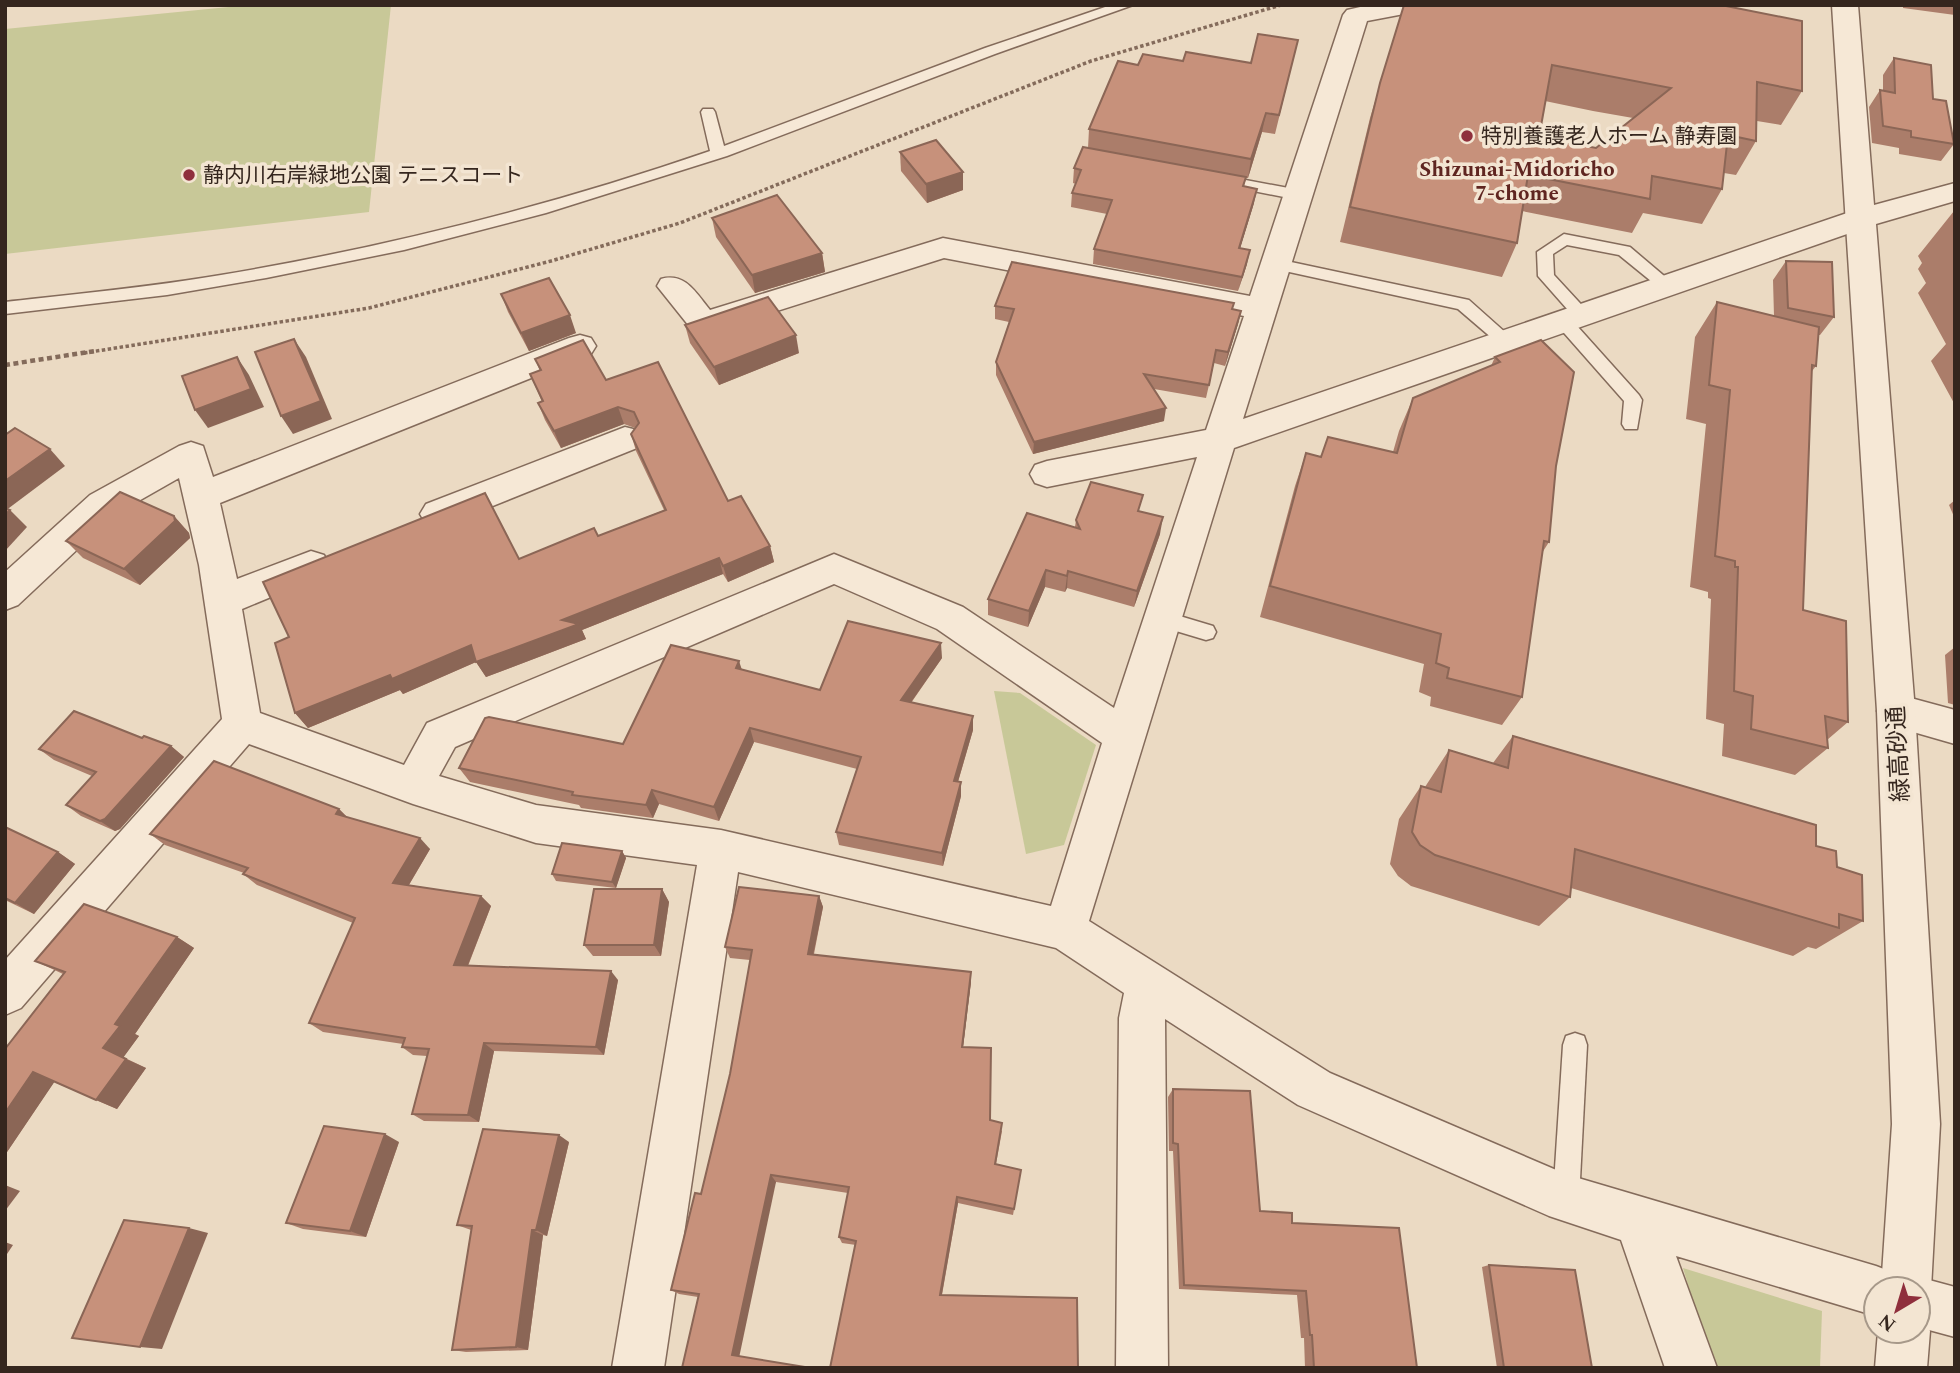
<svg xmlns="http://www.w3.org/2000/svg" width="1960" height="1373" font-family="Spectral,'Noto Sans JP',serif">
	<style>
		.green { fill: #c8c898 }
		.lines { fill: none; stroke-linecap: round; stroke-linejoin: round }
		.service-casing { stroke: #846b5b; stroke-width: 3 }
		.minor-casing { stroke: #846b5b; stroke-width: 3 }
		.tertiary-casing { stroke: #846b5b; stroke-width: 3 }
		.path-far1 { stroke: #846b5b; stroke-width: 3.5; stroke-dasharray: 3.5 2.5; stroke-linecap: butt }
		.path { stroke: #846b5b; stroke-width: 4.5; stroke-dasharray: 5 3.5; stroke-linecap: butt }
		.service { fill: #f6e8d6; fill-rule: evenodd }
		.minor { fill: #f6e8d6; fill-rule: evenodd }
		.tertiary { fill: #f6e8d6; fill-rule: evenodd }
		.wall { fill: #ab7d6a; fill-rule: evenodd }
		.shaded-wall { fill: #8b6656 }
		.building { fill: #c7917b; stroke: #8b6656; stroke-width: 2; fill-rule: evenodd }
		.poi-dot { fill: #8f2f3c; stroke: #f3e5d2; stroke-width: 2.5 }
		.labels { text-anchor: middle; stroke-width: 7; stroke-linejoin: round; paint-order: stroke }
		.far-poi-label { font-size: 21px; fill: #35261e; stroke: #f3e5d2; text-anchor: start }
		.far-neighbourhood-label { font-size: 21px; font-weight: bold; fill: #5f2520; stroke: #f3e5d2 }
		.street-label { font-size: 24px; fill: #35261e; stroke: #f3e5d2 }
	</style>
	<rect width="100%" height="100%" fill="#ebdac3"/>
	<!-- green -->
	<g class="green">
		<polygon points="249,5 391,5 369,212 5,254 5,29"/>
		<polygon points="994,691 1020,693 1096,745 1064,845 1026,854"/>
		<polygon points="1683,1268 1822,1311 1820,1368 1713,1368"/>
	</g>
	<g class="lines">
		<defs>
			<g id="service">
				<path d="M1111 5H1133L995 54 727 156 546 213 404 250 266 278 167 295 5 314V302C77 294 150 287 221 275 387 247 551 206 710 151L701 112 703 109H713L715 112 724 146 985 48Z"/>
				<polygon points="1219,175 1299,190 1307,195 1299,200 1213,183 1211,180"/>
				<polygon points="1564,234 1630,247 1676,286 1674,290 1662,290 1619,255 1567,245 1553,254 1554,275 1590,314 1587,318 1575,318 1538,276 1537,252"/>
				<polygon points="1277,259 1469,300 1515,341 1506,347 1500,345 1458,309 1271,268 1269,264 1271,260"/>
				<polygon points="1563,315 1569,317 1639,395 1642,400 1637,429 1625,429 1622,424 1624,401 1557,325 1554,321 1557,317"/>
				<polygon points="1163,611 1213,626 1216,632 1213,638 1206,640 1156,625 1153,619 1156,613"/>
				<polygon points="1575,1033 1584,1036 1587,1045 1579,1199 1575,1208 1566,1212 1557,1208 1553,1199 1563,1045 1566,1036"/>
			</g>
			<g id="minor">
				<path d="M1369 5H1428L1425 10 1367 21 1243 419 1850 212 1860 210 1870 212 1875 219 1870 226 1234 448 1089 921 1330 1073 1568 1175 1876 1266 1894 1273 1899 1286 1918 1277 1955 1287V1337L1918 1327V1289H1876V1316L1676 1256 1717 1368H1665L1621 1240 1549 1216 1298 1105 1165 1019 1168 1368H1116L1119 1018 1124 993 1056 948 738 872 664 1368H612L697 865 536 843 413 804 249 744 21 1008 5 1015V960L222 719 199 565 179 478 114 515 18 605 5 610V572L90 495 179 446 191 442 203 446 213 477 569 338 580 335 591 338 596 346 591 354 220 503 237 579 311 551 324 555 329 565 324 575 242 609 260 713 404 765 427 723 834 554 963 607 1114 708 1197 457 1047 487 1035 483 1030 474 1035 465 1047 461 1206 430 1244 316 944 258 704 334 693 331 657 286 661 279C685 272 696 293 710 310L943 238 1250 296 1343 15 1347 10ZM834 584 937 629 1102 743 1051 906 721 830 536 805 439 776 455 747Z"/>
				<polygon points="625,427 637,430 642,439 637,448 438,528 426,524 420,514 426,504"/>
				<polygon points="1896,694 1955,710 1955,744 1882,723 1877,711 1882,699"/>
			</g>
			<g id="tertiary">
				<polygon points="1832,5 1858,5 1874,205 1955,183 1955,201 1876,224 1915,711 1940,1124 1931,1289 1924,1307 1918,1309 1918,1289 1881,1289 1892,1124 1877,711"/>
				<polygon points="1918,1311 1922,1313 1930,1331 1927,1368 1875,1368 1878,1331 1918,1331"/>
			</g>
		</defs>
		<!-- service casing -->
		<use href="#service" class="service-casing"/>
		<!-- minor casing -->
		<use href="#minor" class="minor-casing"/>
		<!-- tertiary casing -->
		<use href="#tertiary" class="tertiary-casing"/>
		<!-- path-far1 -->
		<polyline class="path-far1" points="84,353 369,308 551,261 680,223 1091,61 1281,5"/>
		<!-- path -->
		<polyline class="path" points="5,365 95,351"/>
		<!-- service -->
		<use href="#service" class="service"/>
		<!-- minor -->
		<use href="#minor" class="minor"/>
		<!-- tertiary -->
		<use href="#tertiary" class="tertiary"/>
	</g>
	<!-- wall -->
	<g class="wall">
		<path d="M1404 5 1802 91 1781 125 1757 121 1756 141 1736 175 1724 173 1722 189 1702 224 1643 213 1632 233 1522 211 1517 243 1502 277 1340 242 1370 118ZM1545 101 1593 111 1633 118 1596 148 1539 137Z"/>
		<polygon points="1903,5 1955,5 1955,15 1903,8"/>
		<polygon points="1298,40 1275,134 1262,132 1248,178 1246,178 1244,186 1254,203 1240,248 1247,264 1238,291 1093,264 1094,249 1107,214 1071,207 1072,193 1076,184 1073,183 1074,168 1088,148 1089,129 1138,65 1183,61 1251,63"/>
		<polygon points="1894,58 1933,99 1954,144 1941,161 1899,154 1899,148 1872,143 1869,107 1880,90 1883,91 1883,75"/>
		<polygon points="900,152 963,190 927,203 901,171"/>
		<polygon points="1954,211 1955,211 1955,405 1931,361 1946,344 1918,293 1926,283 1918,269 1922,263 1918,256"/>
		<polygon points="712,218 822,253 825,272 755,293 716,237"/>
		<polygon points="1786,261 1834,317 1820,335 1818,335 1816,366 1812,371 1803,610 1848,722 1827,740 1828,748 1795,775 1722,756 1724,724 1706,719 1711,599 1708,598 1708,592 1690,587 1706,424 1686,419 1695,337 1717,302 1774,316 1773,280"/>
		<polygon points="501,294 576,333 529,351 508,312"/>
		<polygon points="995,306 1232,309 1241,311 1238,324 1225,366 1214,363 1206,398 1154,389 1164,421 1033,454 996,375 996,362 1009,322 995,319"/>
		<polygon points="685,325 799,353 719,385 690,343"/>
		<polygon points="1541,340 1556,466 1549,542 1542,553 1522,697 1502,725 1430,706 1431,697 1419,692 1424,664 1260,617 1295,486 1306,453 1321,457 1393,452 1399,431 1413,398 1491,366 1495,357"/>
		<polygon points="535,359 606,380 728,501 770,546 774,562 728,582 723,574 582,630 586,639 486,677 476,662 403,694 400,690 308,728 295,713 519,559 598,536 664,510 636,451 631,434 635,428 624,424 561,448 545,420 538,403 542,402 530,374 540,371"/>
		<polygon points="1955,500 1955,519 1949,505"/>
		<polygon points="1140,511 1160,534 1134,607 1067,588 1065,592 1045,587 1028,627 988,615 988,599 1075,527 1076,520"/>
		<polygon points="174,516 189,533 190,538 140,585 83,558 66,541"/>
		<polygon points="1955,647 1955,705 1948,703 1945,655"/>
		<polygon points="942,658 911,703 973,730 958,782 961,782 961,796 943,866 839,845 836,832 857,769 754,742 719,821 659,804 653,818 581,808 579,805 470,782 459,768 623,744 742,670 820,690"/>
		<polygon points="1513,736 1816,846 1837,867 1863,921 1816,949 1808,947 1793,956 1571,888 1570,897 1539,926 1411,886 1398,876 1390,864 1399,819 1421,786 1425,787 1449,750 1493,763"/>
		<polygon points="142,738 171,746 184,757 120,829 115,831 81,816 66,805 92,776 54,760 39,749"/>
		<polygon points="339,809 347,817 430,849 409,885 481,896 491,906 468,966 618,980 604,1055 494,1051 479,1122 424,1121 412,1114 427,1056 413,1055 402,1047 403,1044 323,1032 309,1023 353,923 257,885 243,874 244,873 165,845 150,834"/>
		<polygon points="5,827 58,852 75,864 34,914 5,900"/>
		<polygon points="622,851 626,858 616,888 556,881 552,874"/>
		<polygon points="662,889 669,902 661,956 593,956 584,945"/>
		<polygon points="819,896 823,907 814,954 971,982 963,1047 990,1120 1002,1131 996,1164 1021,1170 1013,1215 958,1203 942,1295 830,1368 856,1245 842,1243 839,1237 848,1193 776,1182 682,1368 698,1297 679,1294 671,1290 701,1194 730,1074 750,960 730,958 725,947"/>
		<polygon points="177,937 194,948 135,1034 139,1036 123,1057 146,1068 117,1109 54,1082 5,1155 5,1049 63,974 35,961"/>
		<polygon points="1173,1089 1260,1211 1292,1223 1417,1368 1305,1368 1304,1338 1301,1338 1297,1295 1179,1289 1173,1151 1169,1151 1168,1097"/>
		<polygon points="399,1142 366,1237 303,1229 286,1223"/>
		<polygon points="569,1142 547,1236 543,1235 528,1350 466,1352 452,1350 471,1230 457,1225"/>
		<polygon points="1489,1265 1592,1368 1497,1368 1482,1267"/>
	</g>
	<!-- shaded-wall -->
	<g class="shaded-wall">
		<polygon points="1266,113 1262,132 1248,178 1251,159"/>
		<polygon points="963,172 963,190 927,203 926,184"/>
		<polygon points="1257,189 1254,203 1236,262 1239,248"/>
		<polygon points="1250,250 1247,264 1238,291 1242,277"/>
		<polygon points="822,253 825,272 755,293 752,275"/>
		<polygon points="1241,311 1238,324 1225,366 1228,352"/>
		<polygon points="570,315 576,333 529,351 521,333"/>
		<polygon points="796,335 799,353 719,385 714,367"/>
		<polygon points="294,339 306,357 332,419 293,434 281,416"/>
		<polygon points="237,357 249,375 264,407 208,428 195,410"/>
		<polygon points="618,407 624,424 561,448 554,431"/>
		<polygon points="1166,408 1164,421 1033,454 1034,442"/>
		<polygon points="50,449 65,466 5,511 5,481"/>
		<polygon points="10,510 27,527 5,551 5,515"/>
		<polygon points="174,516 189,533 190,538 140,585 124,569"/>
		<polygon points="1163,517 1160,534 1134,607 1137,591"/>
		<polygon points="770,546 774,562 728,582 723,566"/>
		<polygon points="719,558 723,574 582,630 586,639 486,677 476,662 403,694 400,690 308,728 295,713 390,675 471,645 562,620"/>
		<polygon points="1046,570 1045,587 1028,627 1029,611"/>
		<polygon points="1068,571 1067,588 1065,592 1067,576"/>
		<polygon points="941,643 942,658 902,715 901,700"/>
		<polygon points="739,661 744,676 736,668"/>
		<polygon points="973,716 973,730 954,795 954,781"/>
		<polygon points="750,728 754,742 719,821 714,807"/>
		<polygon points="171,746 184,757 120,829 115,831 100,821"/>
		<polygon points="961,782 961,796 943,866 942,853"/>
		<polygon points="652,790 659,804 653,818 646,805"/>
		<polygon points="339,809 351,821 336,814"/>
		<polygon points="420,838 430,849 404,893 393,883"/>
		<polygon points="622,851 626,858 616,888 612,882"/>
		<polygon points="58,852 75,864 34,914 15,903"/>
		<polygon points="662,889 669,902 661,956 654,945"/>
		<polygon points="481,896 491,906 464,975 454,965"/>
		<polygon points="819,896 823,907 811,965 808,954"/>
		<polygon points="177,937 194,948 135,1034 139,1036 123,1058 103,1048 115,1024"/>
		<polygon points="611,971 618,980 604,1055 596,1047"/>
		<polygon points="971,972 971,982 962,1056 962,1047"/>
		<polygon points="484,1043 494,1051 479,1122 468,1115"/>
		<polygon points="126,1059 146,1068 117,1109 96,1100"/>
		<polygon points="33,1072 55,1081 5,1155 5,1113"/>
		<polygon points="385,1134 399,1142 366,1237 350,1231"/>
		<polygon points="559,1135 569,1142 547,1236 536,1230"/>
		<polygon points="771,1175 776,1182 739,1358 732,1355"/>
		<polygon points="5,1185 20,1191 5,1211"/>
		<polygon points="957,1197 958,1203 941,1299 940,1295"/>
		<polygon points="189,1228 208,1233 162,1349 140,1347"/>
		<polygon points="532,1230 543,1235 528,1350 516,1347"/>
		<polygon points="5,1242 13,1245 5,1257"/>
	</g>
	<!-- building -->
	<g class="building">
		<path d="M1404 5H1721L1802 21V91L1757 82 1756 141 1728 135 1722 189 1652 176 1650 199 1528 175 1517 243 1350 207 1380 83ZM1552 65 1671 88 1596 148 1539 137Z"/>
		<polygon points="1258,34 1298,40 1279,115 1266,113 1251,159 1089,129 1118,61 1138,65 1143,54 1183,61 1186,52 1251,63"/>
		<polygon points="1894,58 1931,65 1933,99 1946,101 1954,144 1911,137 1911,131 1883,126 1880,90 1895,93"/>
		<polygon points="936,140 963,172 926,184 900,152"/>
		<polygon points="1083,147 1246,177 1243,186 1257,189 1239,248 1250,250 1242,277 1094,249 1112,200 1072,193 1081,170 1074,168"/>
		<polygon points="777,195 822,253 752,275 712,218"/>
		<polygon points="1786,261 1832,262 1834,317 1788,308"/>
		<polygon points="1012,262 1234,303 1232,309 1241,311 1228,352 1216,350 1209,385 1144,374 1166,408 1034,442 996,362 1014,309 995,306"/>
		<polygon points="549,278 570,315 521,333 501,294"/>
		<polygon points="768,297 796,335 714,367 685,325"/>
		<polygon points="1717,302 1819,327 1816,366 1812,365 1803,610 1846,621 1848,722 1825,716 1828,748 1751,729 1753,696 1734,691 1738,567 1735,567 1735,561 1715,556 1730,390 1709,385"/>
		<polygon points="294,339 321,401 281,416 255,352"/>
		<polygon points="583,340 606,380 658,362 728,501 741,496 770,546 723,566 719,558 562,620 579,624 476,662 471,645 392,679 390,675 295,713 275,643 289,637 263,582 485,493 519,559 594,528 598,536 666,510 631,434 639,423 634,412 618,407 554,431 538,403 543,401 530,374 541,370 535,359"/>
		<polygon points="1541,340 1574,372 1556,466 1549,542 1544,541 1522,697 1447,678 1449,668 1436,663 1441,634 1270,586 1306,453 1321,457 1328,437 1397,453 1413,398 1500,362 1495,357"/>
		<polygon points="237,357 251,389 195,410 182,376"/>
		<polygon points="15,428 50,449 5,481 5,435"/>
		<polygon points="1091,482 1143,495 1138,511 1163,517 1137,591 1068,571 1067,576 1046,570 1029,611 988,599 1027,513 1080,529 1076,520"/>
		<polygon points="120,492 174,516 175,521 124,569 66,541"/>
		<polygon points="5,508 10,510 5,515"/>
		<polygon points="848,621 941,643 901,700 973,716 954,781 961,782 942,853 836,832 861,757 750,728 714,807 652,790 646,805 572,795 573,792 459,768 485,718 489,717 623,744 671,645 739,661 736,668 820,690"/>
		<polygon points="74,711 142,738 144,736 171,746 105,819 100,821 66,805 96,772 39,749"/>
		<polygon points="1513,736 1816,825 1816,846 1836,851 1837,867 1862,875 1863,921 1839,914 1839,928 1575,849 1570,897 1435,855 1420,845 1412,832 1421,786 1441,792 1449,750 1508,768"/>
		<polygon points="214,761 339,809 336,814 420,838 393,883 481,896 454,965 611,971 596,1047 484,1043 468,1115 412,1114 429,1049 402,1047 405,1038 309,1023 355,918 243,874 248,868 150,834"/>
		<polygon points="5,827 58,852 15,903 5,898"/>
		<polygon points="562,843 622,851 612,882 552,874"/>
		<polygon points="739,887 819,896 808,954 971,972 962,1047 991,1048 990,1120 1002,1123 995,1164 1021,1170 1014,1209 957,1197 940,1295 1077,1298 1078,1368 830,1368 856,1241 839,1237 849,1187 771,1175 732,1355 811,1368 682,1368 699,1294 671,1290 695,1193 701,1194 730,1074 752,950 725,947"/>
		<polygon points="594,889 662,889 654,945 584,945"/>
		<polygon points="84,904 177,937 115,1024 120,1026 103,1048 126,1059 96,1100 33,1072 5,1113 5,1049 65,972 35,961"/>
		<polygon points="1173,1089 1250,1091 1260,1211 1292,1213 1292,1223 1399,1228 1417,1368 1314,1368 1312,1335 1310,1335 1306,1291 1184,1285 1178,1144 1173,1143"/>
		<polygon points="324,1126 385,1134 350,1231 286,1223"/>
		<polygon points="483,1129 559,1135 536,1230 532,1230 516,1347 452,1350 472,1226 457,1225"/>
		<polygon points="124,1220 189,1228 140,1347 72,1338"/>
		<polygon points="1489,1265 1575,1270 1592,1368 1504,1368"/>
	</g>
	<!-- markers -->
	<g class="poi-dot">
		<circle cx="1467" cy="136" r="7"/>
		<circle cx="189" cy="175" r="7"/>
	</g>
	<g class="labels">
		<!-- far-poi labels -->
		<g class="far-poi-label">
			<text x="1481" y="143">特別養護老人ホーム 静寿園</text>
			<text x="203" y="182">静内川右岸緑地公園 テニスコート</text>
		</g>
		<!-- far-neighbourhood labels -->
		<g class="far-neighbourhood-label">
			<text x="1517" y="176">Shizunai-Midoricho<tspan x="1517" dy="24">7-chome</tspan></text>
		</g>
		<!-- street labels -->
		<g class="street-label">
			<text transform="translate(1898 754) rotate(-93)" y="8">緑高砂通</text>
		</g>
	</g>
	<!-- border -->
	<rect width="1960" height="1373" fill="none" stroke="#35261e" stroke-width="14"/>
	<!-- north arrow -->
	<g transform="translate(1897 1310) rotate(218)"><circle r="33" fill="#f3e5d2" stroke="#a7998a" stroke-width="2"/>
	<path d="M0-5L12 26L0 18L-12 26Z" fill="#8f2f3c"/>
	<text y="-10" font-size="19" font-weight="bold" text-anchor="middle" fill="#35261e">N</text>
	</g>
</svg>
